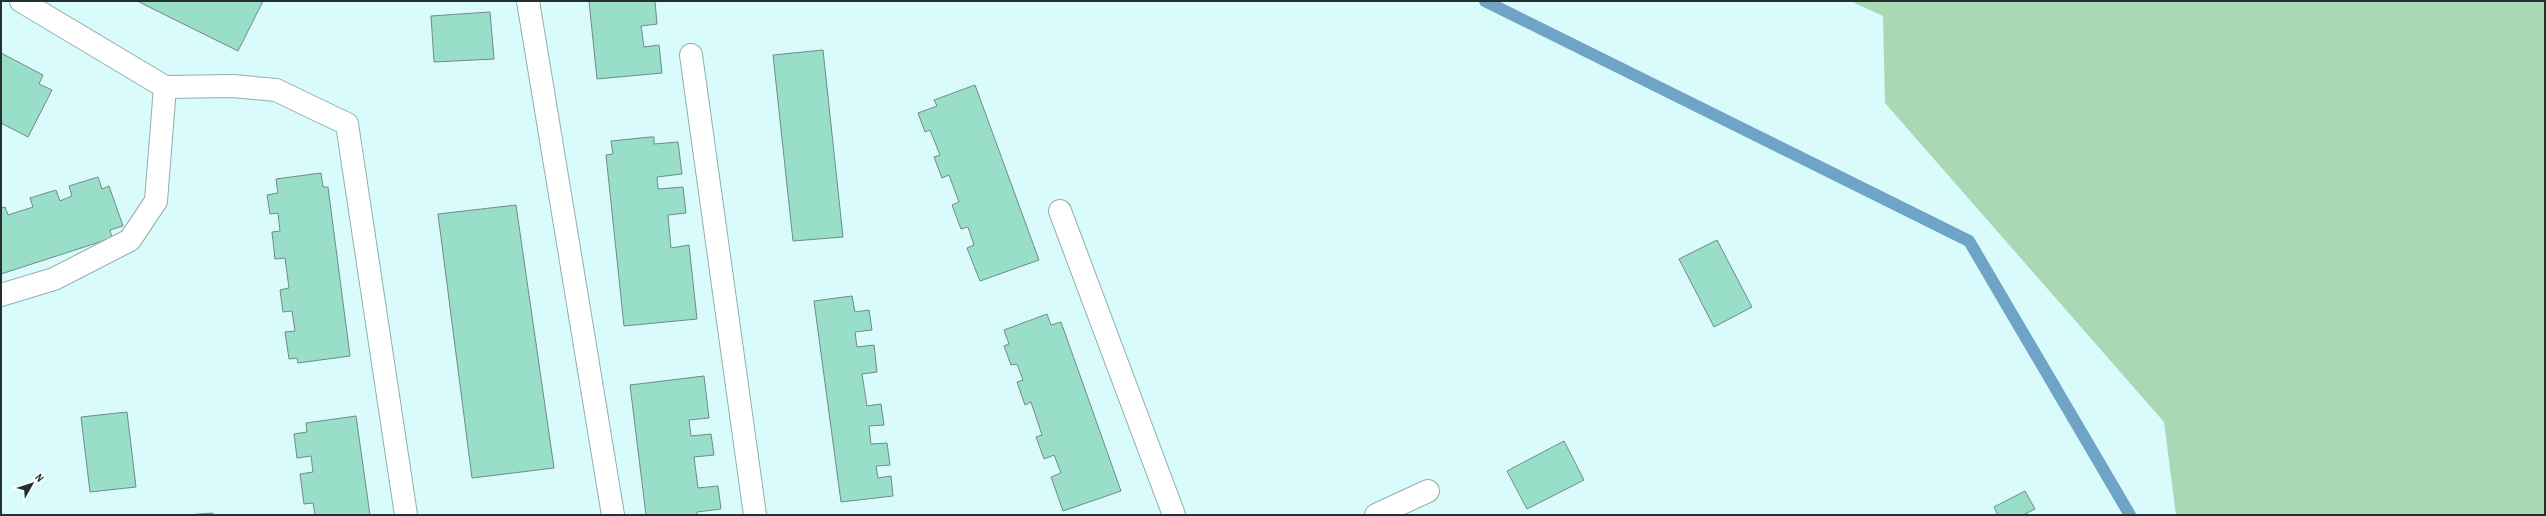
<svg xmlns="http://www.w3.org/2000/svg" width="2546" height="516" font-family="'Archivo Narrow',sans-serif">
	<style>
		.green { fill: #a8d8b4 }
		.lines { fill: none; stroke-linecap: round; stroke-linejoin: round }
		.stream { stroke: #6fa4c7; stroke-width: 12 }
		.building { fill: #98dec9; stroke: #708c84 }
		.street-casing { stroke: #8fb0af; stroke-width: 24 }
		.secondary-casing { stroke: #8fb0af; stroke-width: 24 }
		.street { stroke: #fff; stroke-width: 22 }
		.secondary { stroke: #fff; stroke-width: 22 }
	</style>
	<rect width="100%" height="100%" fill="#d9fbfb"/>
	<!-- green -->
	<polygon class="green" points="1850,1 2545,1 2545,515 2176,515 2164,422 1885,103 1883,16"/>
	<g class="lines">
		<!-- stream -->
		<polyline class="stream" points="1485,1 1969,241 2130,515"/>
	</g>
	<!-- building -->
	<g class="building">
		<polygon points="137,1 263,1 238,51"/>
		<polygon points="589,1 655,1 657,24 641,26 644,47 659,45 662,73 597,79"/>
		<polygon points="490,12 494,59 434,62 431,16"/>
		<polygon points="823,50 843,237 793,241 773,55"/>
		<polygon points="1,53 43,75 39,84 52,90 28,137 1,123"/>
		<polygon points="975,85 1039,260 980,281 967,248 974,245 968,227 961,229 952,205 959,202 949,175 942,178 934,157 940,155 930,130 925,132 918,113 937,106 934,100"/>
		<polygon points="650,137 654,137 654,144 678,142 682,174 657,177 658,189 683,187 686,213 668,215 671,248 689,245 697,319 624,326 606,155 613,154 611,141"/>
		<polygon points="321,173 323,187 328,187 350,356 298,363 297,358 289,359 285,332 295,331 292,311 283,312 280,290 289,288 285,258 275,259 272,232 280,231 278,213 270,214 267,195 278,193 276,179"/>
		<polygon points="98,177 102,189 109,186 123,226 110,230 112,238 1,274 1,208 5,207 8,215 33,207 30,198 56,190 60,201 72,196 69,186"/>
		<polygon points="516,205 554,468 472,478 438,214"/>
		<polygon points="1717,240 1752,307 1714,327 1679,259"/>
		<polygon points="852,296 855,312 869,310 872,330 855,332 857,347 874,345 877,372 862,374 867,406 881,404 884,425 869,426 871,444 887,443 890,465 876,466 878,478 891,476 893,496 841,502 814,301"/>
		<polygon points="1047,314 1051,325 1061,322 1121,491 1063,511 1051,477 1061,473 1054,455 1044,459 1036,437 1042,435 1031,402 1025,405 1017,382 1023,380 1017,364 1011,365 1004,346 1009,344 1004,330"/>
		<polygon points="704,376 709,418 689,420 691,436 711,434 714,455 694,457 698,488 718,486 721,509 697,512 697,515 646,515 630,385"/>
		<polygon points="127,412 136,487 90,492 81,417"/>
		<polygon points="356,416 370,515 315,515 313,503 304,504 300,474 313,472 311,456 297,458 294,434 307,432 306,423"/>
		<polygon points="1564,441 1584,480 1527,509 1507,471"/>
		<polygon points="2025,491 2035,509 2023,515 1998,515 1994,507"/>
		<polygon points="212,513 215,515 187,515"/>
	</g>
	<g class="lines">
		<defs>
			<g id="street">
				<polyline points="528,1 613,515"/>
				<polyline points="691,55 755,515"/>
				<polyline points="165,87 233,86 276,90 347,124 406,515"/>
				<polyline points="1060,211 1174,515"/>
				<polyline points="1376,515 1428,491"/>
			</g>
			<polyline id="secondary" points="1,295 54,279 130,240 156,201 165,87 21,1"/>
		</defs>
		<!-- street casing -->
		<use href="#street" class="street-casing"/>
		<!-- secondary casing -->
		<use href="#secondary" class="secondary-casing"/>
		<!-- street -->
		<use href="#street" class="street"/>
		<!-- secondary -->
		<use href="#secondary" class="secondary"/>
	</g>
	<!-- border -->
	<rect width="2546" height="516" fill="none" stroke="#233030" stroke-width="4"/>
	<!-- north arrow -->
	<g transform="translate(32 484) rotate(51)" stroke="#ffffff" stroke-width="3" paint-order="stroke">
	<path d="M0-3L7 15L0 10L-7 15Z" fill="#233030"/>
	<text y="-6" font-size="11" font-weight="bold" text-anchor="middle" fill="#233030">N</text>
	</g>
</svg>
